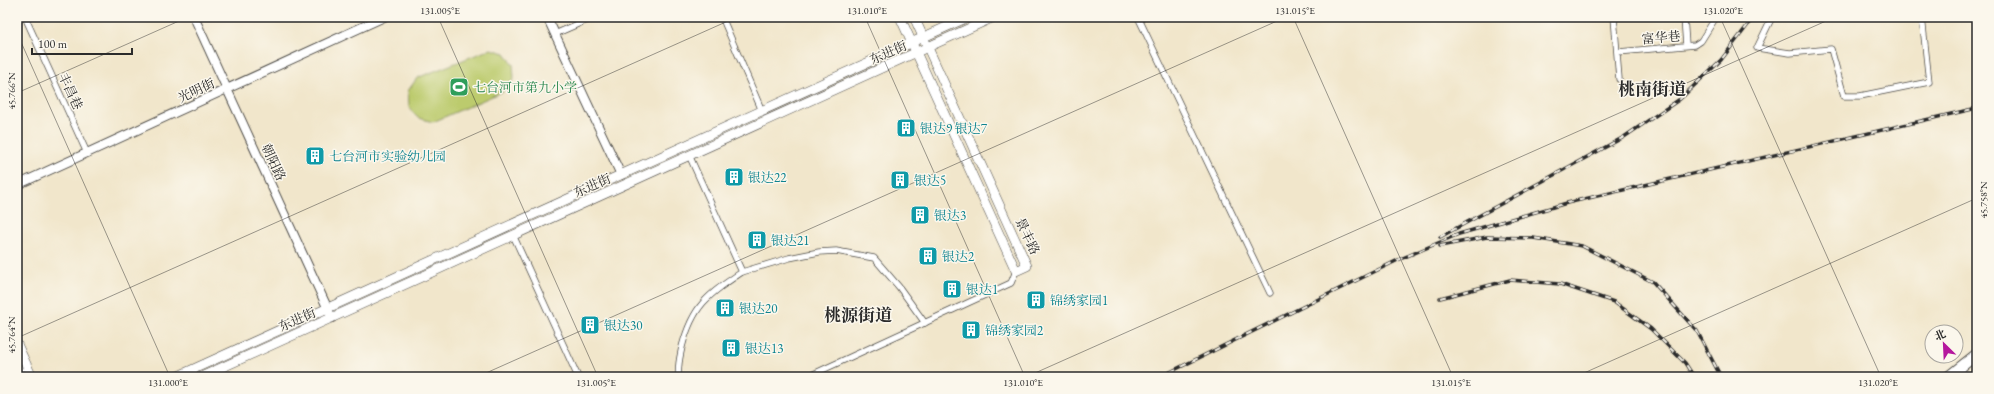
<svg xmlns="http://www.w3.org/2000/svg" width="1994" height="394" font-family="'EB Garamond','Noto Serif SC',serif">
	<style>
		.green { fill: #bccb6d; stroke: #747b4c }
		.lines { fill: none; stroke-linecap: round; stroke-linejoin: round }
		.street-casing { stroke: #494743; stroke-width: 7 }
		.secondary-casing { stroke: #494743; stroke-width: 10 }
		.primary-casing { stroke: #494743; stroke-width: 10 }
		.highway-casing { stroke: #494743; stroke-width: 12 }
		.street { stroke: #fff; stroke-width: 5.5 }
		.secondary { stroke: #fff; stroke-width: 8 }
		.primary { stroke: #fff; stroke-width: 9 }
		.highway { stroke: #fff; stroke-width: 10 }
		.rail-casing { stroke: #2b2b2b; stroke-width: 3.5 }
		.rail { stroke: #fbf7ec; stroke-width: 2; stroke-dasharray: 6; stroke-linecap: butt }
		.ticks { fill: none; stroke: #2b2b2b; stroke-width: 1; stroke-opacity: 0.45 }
		.labels { text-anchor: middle; stroke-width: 3; stroke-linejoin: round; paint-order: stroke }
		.street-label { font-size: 13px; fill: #2b2b2b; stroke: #fbf7ec }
		.leisure-label { font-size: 13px; fill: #27864d; stroke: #fbf7ec; text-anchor: start }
		.culture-label { font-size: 13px; fill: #0d838f; stroke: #fbf7ec; text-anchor: start }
		.district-label { font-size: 17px; font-weight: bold; fill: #2b2b2b; stroke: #fbf7ec }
		.neatline { fill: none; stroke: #2b2b2b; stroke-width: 1.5 }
		.ticks-label { font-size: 10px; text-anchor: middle; fill: #2b2b2b }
	</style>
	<rect width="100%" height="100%" fill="#fbf7ec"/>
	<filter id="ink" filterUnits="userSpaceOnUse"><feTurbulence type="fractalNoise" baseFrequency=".025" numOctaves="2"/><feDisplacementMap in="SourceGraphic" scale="8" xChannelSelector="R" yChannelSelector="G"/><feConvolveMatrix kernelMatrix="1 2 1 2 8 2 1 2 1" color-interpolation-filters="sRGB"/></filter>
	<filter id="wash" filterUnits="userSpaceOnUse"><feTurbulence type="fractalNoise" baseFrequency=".012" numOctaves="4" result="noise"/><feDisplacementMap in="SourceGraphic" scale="16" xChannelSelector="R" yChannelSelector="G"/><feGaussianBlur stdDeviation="0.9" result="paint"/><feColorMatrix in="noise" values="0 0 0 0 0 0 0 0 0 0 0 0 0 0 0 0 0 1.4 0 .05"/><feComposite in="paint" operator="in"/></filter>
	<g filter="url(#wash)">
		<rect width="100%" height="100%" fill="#f1e6cb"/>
		<!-- green -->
		<polygon class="green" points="491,49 505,53 513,64 514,78 506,90 433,122 418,118 413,113 409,106 408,91 417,78"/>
	</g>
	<g filter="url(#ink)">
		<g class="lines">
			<defs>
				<g id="street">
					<polyline points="25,17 87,153"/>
					<polyline points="722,17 762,111"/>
					<polyline points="1138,17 1270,293"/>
					<polyline points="1614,17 1619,79"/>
					<polyline points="1684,17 1686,45"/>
					<polyline points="1772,17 1757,48 1790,53 1831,49 1844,96 1860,96 1929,82 1922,17"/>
					<polyline points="555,34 594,17"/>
					<polyline points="1618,52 1695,45 1701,41 1716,17"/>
					<polyline points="513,235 578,377"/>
					<polyline points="742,272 789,258 819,252 836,251 874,258 899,287 925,323"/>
					<path d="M679 377C677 367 680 357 682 347 693 305 708 295 742 272L689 155"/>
					<polyline points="807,377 1011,283 1016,271"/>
				</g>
				<g id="secondary">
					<polyline points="194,17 332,318"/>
					<polyline points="547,17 621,175"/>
					<polyline points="17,185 384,17"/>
				</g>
				<g id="primary">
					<polyline points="900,17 1016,271 1027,266 914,17"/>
					<polyline points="17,344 32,377"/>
					<polyline points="17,367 22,377"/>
					<polyline points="176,377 968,17"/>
					<polyline points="201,377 994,17"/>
				</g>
				<polyline id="highway" points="1948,377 1977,354"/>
			</defs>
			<!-- street casing -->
			<use href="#street" class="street-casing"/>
			<!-- secondary casing -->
			<use href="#secondary" class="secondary-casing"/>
			<!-- primary casing -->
			<use href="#primary" class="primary-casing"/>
			<!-- highway casing -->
			<use href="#highway" class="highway-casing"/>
			<!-- street -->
			<use href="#street" class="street"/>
			<!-- secondary -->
			<use href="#secondary" class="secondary"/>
			<!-- primary -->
			<use href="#primary" class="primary"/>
			<!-- highway -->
			<use href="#highway" class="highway"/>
			<defs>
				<g id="rail">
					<polyline points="1440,237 1624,137 1680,99 1721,60 1754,17"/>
					<polyline points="1440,246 1487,237 1533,238 1582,246 1653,282 1697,331 1721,377"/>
					<polyline points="1440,298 1510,280 1560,284 1614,302 1651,329 1685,363 1694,377"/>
					<polyline points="1160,377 1398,260 1459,234 1567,203 1977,108"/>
				</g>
			</defs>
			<!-- rail casing -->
			<use href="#rail" class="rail-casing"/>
			<!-- rail -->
			<use href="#rail" class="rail"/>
		</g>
	</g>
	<!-- ticks -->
	<path class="ticks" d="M438 17 598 377M865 17 1025 377M1293 17 1453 377M1720 17 1881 377M17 33 170 377M17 93 188 17M17 338 737 17M477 377 1286 17M1026 377 1835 17M1575 377 1977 198"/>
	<!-- icons -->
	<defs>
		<symbol id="stadium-square" viewBox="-11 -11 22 22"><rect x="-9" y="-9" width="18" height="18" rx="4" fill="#2e9e5b" stroke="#fbf7ec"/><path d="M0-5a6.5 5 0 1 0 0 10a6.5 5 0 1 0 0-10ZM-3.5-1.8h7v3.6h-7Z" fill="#fff"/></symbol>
		<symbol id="building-square" viewBox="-11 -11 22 22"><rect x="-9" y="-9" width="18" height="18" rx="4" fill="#0f9aa8" stroke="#fbf7ec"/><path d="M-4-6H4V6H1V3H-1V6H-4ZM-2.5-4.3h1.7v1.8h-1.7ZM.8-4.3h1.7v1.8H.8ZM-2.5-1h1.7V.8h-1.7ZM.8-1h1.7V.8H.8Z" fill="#fff"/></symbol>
	</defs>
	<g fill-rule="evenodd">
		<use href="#stadium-square" x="448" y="76" width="22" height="22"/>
		<use href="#building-square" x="895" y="117" width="22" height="22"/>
		<use href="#building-square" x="304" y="145" width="22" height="22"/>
		<use href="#building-square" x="723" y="166" width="22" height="22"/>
		<use href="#building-square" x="889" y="169" width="22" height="22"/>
		<use href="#building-square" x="909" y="204" width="22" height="22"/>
		<use href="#building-square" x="746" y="229" width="22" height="22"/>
		<use href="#building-square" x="917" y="245" width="22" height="22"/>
		<use href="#building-square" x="941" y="278" width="22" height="22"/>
		<use href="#building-square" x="1025" y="289" width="22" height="22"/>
		<use href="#building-square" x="714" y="297" width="22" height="22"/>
		<use href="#building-square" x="579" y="314" width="22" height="22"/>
		<use href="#building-square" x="960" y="319" width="22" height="22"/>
		<use href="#building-square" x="720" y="337" width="22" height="22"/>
	</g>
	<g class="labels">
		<!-- street labels -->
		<g class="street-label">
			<text transform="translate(1661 37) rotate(-5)" y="5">富华巷</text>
			<text transform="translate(888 52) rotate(-24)" y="5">东进街</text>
			<text transform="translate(196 90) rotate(-25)" y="5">光明街</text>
			<text transform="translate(71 91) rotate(65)" y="5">丰昌巷</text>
			<text transform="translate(274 162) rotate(65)" y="5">朝阳路</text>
			<text transform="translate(592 185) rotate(-24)" y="5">东进街</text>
			<text transform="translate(1028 236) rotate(65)" y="5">景丰路</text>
			<text transform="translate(297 319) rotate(-24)" y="5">东进街</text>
		</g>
		<!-- leisure labels -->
		<g class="leisure-label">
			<text x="473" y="92">七台河市第九小学</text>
		</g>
		<!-- culture labels -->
		<g class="culture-label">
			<text x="920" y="133">银达9 银达7</text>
			<text x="329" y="161">七台河市实验幼儿园</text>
			<text x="748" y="182">银达22</text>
			<text x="914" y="185">银达5</text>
			<text x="934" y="220">银达3</text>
			<text x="771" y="245">银达21</text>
			<text x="942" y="261">银达2</text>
			<text x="966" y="294">银达1</text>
			<text x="1050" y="305">锦绣家园1</text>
			<text x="739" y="313">银达20</text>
			<text x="604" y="330">银达30</text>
			<text x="985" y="335">锦绣家园2</text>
			<text x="745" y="353">银达13</text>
		</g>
		<!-- district labels -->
		<g class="district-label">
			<text x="1652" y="95">桃南街道</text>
			<text x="858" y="321">桃源街道</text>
		</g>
	</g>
	<!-- margin -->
	<rect width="1994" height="394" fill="none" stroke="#fbf7ec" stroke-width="44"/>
	<!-- north arrow -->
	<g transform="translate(1944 344) rotate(336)"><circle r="19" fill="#fbf7ec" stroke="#a8a59f"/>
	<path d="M0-3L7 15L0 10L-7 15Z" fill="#b5179e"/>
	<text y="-6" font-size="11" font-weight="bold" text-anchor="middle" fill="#2b2b2b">北</text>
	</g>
	<!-- scale -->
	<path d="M32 48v6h100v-6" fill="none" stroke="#2b2b2b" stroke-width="2"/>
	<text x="38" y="48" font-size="12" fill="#2b2b2b" stroke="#fbf7ec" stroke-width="3" paint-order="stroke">100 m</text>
	<rect x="22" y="22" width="1950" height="350" class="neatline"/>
	<g class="ticks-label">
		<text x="440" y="14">131.005°E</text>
		<text x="867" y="14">131.010°E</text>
		<text x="1295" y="14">131.015°E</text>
		<text x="1723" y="14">131.020°E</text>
		<text transform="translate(11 91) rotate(-90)" y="4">45.766°N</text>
		<text transform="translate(1983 200) rotate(-90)" y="4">45.758°N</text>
		<text transform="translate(11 335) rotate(-90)" y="4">45.764°N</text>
		<text x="168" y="386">131.000°E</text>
		<text x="596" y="386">131.005°E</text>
		<text x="1023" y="386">131.010°E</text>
		<text x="1451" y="386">131.015°E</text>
		<text x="1878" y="386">131.020°E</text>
	</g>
</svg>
